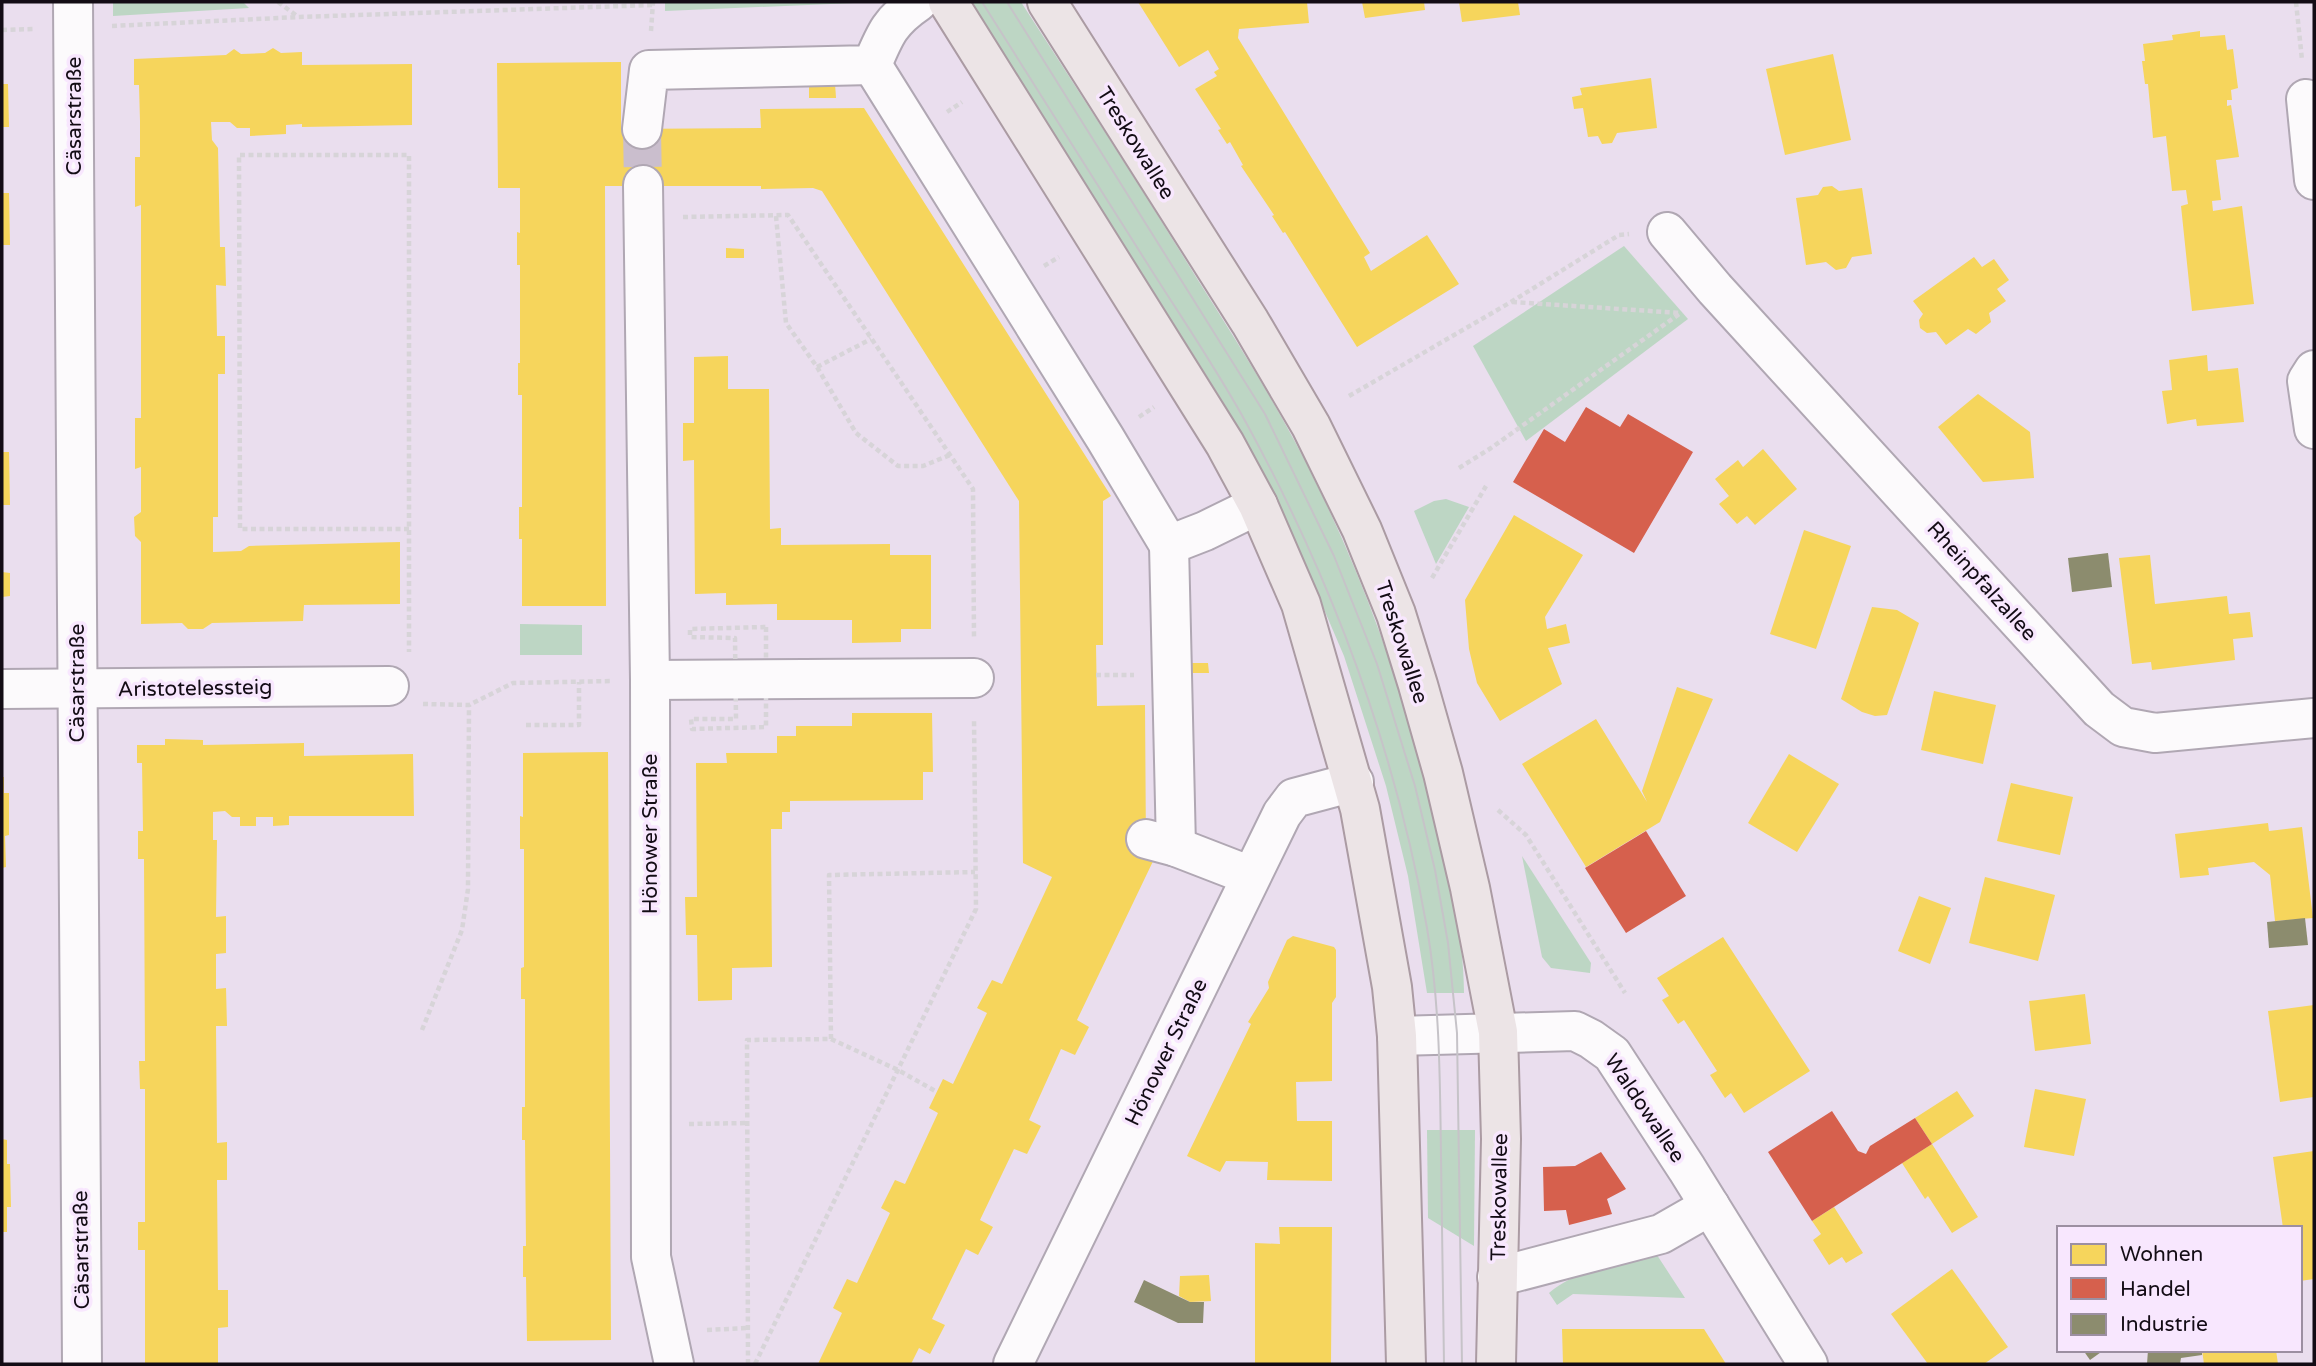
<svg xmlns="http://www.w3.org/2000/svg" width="2316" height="1366" font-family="'Varela Round',sans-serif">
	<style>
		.green { fill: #bdd6c4 }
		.homes { fill: #f6d55c }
		.shops { fill: #d6604d }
		.industry { fill: #8c8c6e }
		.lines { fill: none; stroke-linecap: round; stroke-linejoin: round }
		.minor-tunnel { stroke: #cabecd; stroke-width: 38; stroke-dasharray: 38 19; stroke-linecap: butt }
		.minor-casing { stroke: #b0a7b3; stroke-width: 42 }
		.major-casing { stroke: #ab9ba3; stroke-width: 42 }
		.path { stroke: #d7d4d8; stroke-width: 4.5; stroke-dasharray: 5 3.5; stroke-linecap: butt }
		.minor { stroke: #fcfafc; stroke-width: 38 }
		.major { stroke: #ece4e6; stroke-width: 38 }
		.tram { stroke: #c6c3c8; stroke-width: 2 }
		.labels { text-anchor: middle; stroke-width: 7; stroke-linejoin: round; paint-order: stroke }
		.street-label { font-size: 21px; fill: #130c15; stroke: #f8e7fe }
	</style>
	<rect width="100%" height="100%" fill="#eadeee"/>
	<!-- green -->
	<g class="green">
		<polygon points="113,2 243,2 249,8 113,16"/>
		<polygon points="665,2 877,2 665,11"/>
		<path d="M971 2H1021C1080 93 1139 184 1196 277 1239 345 1283 414 1318 487 1369 591 1407 702 1434 814 1448 873 1464 933 1464 993H1427L1408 876 1386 786 1344 656 1290 530 1225 405Z"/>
		<polygon points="1624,246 1688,319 1526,441 1473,346"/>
		<polygon points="1446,499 1469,507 1436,564 1414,511 1434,501"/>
		<polygon points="520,624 582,625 582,655 520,655"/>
		<polygon points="1522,856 1591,963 1590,973 1551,968 1542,957"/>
		<polygon points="1427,1130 1475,1130 1474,1246 1428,1218"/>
		<path d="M1657 1255 1685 1298 1573 1294 1557 1305 1549 1293C1578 1268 1621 1264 1657 1255Z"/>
	</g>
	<!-- homes -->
	<g class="homes">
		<polygon points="1138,2 1307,2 1309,23 1239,29 1238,38 1370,253 1364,257 1371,271 1427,235 1459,284 1357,347 1285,232 1283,233 1272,216 1274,215 1241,166 1243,165 1230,142 1227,144 1218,130 1221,129 1195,89 1217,76 1214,72 1219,69 1208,50 1179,67"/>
		<polygon points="1362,2 1424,2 1425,10 1365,18"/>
		<polygon points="1459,2 1518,2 1520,15 1462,22"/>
		<polygon points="2200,31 2200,37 2225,35 2227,50 2233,49 2238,88 2231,90 2232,100 2227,100 2227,106 2231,105 2239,157 2216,160 2221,200 2212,201 2213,211 2242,206 2254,304 2192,311 2181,206 2188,204 2186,190 2172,191 2166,136 2153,138 2148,84 2145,84 2142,61 2145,61 2143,44 2173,40 2172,35"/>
		<polygon points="273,48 281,53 302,52 302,65 412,64 412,125 302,127 302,124 286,125 286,134 250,136 250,128 237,128 230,122 211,122 212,140 218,148 220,247 225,247 226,286 216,285 217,336 225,336 225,374 218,374 218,517 213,517 213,552 241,551 249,546 400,542 400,604 304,605 303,621 212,623 203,629 188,629 182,623 141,624 141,542 135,536 134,517 141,512 141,467 135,469 135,418 141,418 141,205 135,207 135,157 140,157 140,121 139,85 134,85 134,59 226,55 234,49 241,54 265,53"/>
		<polygon points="1833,54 1851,140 1785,155 1766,69"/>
		<polygon points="621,62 621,129 761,128 760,109 864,108 1111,496 1103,501 1103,645 1096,645 1097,706 1145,705 1146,850 1156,855 1077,1020 1089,1027 1075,1055 1061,1049 1029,1120 1041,1126 1027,1154 1014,1149 980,1220 993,1227 978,1255 966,1249 932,1319 945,1325 930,1354 919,1348 911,1364 818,1364 842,1313 833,1308 847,1279 857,1283 890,1213 881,1208 895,1180 905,1184 938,1113 929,1108 943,1079 953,1084 987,1013 977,1008 992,980 1002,984 1052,877 1023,863 1019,501 822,191 813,188 761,189 761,186 605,186 606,606 522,606 522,539 519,539 519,507 522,507 522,395 518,395 518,363 520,363 520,265 517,265 517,232 520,233 520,188 498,188 497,63"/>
		<polygon points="1651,78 1657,128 1617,133 1612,143 1602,144 1598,136 1588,137 1583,108 1574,109 1572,97 1582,95 1580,88"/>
		<polygon points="809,83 835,83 836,98 809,98"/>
		<polygon points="2,84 8,84 9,127 2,127"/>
		<polygon points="1832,186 1839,191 1862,188 1872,254 1852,257 1846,268 1836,270 1826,262 1806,265 1796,198 1818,195 1823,187"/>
		<polygon points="2,193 9,193 10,245 2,245"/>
		<polygon points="726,248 744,249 744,258 726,258"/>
		<polygon points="1974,257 1982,267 1994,259 2009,280 1997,289 2006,301 1989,313 1991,322 1976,334 1968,329 1946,345 1936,332 1927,333 1920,328 1919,320 1923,314 1913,301"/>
		<polygon points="2207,355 2208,371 2238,368 2244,422 2197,426 2196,419 2167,424 2162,391 2172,390 2169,360"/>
		<polygon points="728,356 728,389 769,389 770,529 781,528 781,545 890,544 890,555 931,555 931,629 901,629 901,642 852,643 852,620 777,620 777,604 726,605 726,593 695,594 694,460 683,461 683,423 694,423 694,357"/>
		<polygon points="1978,394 2030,432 2034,478 1983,482 1938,427"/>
		<polygon points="1763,449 1797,489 1755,525 1747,516 1737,524 1719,504 1729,496 1715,479 1738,460 1743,467"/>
		<polygon points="2,452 9,452 10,505 2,505"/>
		<polygon points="1514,515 1583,555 1545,617 1547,629 1566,624 1570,643 1548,648 1562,684 1500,721 1477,683 1469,649 1465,600"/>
		<polygon points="1804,530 1851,546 1816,649 1770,634"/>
		<polygon points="2150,555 2155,604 2227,596 2229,614 2250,612 2253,637 2233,639 2235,660 2152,670 2151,662 2132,664 2119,558"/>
		<polygon points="2,572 10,573 10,596 2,597"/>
		<polygon points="1872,607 1897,610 1919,623 1887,715 1875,716 1862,712 1841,699"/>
		<polygon points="1189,663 1208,663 1209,673 1189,673"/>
		<polygon points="1677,687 1713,699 1660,822 1586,867 1522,764 1596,719 1647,802 1642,791"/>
		<polygon points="1934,691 1996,705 1983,764 1921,750"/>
		<polygon points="852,713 932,713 933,772 923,772 923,800 790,801 790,812 782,812 782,829 771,829 772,967 732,968 732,1000 698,1001 697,935 686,935 685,897 697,897 696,763 727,763 726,753 777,753 777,736 796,736 796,726 852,726"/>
		<polygon points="165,739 203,740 203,745 304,743 304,756 413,754 414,816 289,816 289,825 273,826 273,817 256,817 256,826 240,826 240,817 232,817 225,811 213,812 213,840 217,840 216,917 226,916 226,953 216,954 216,989 226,988 227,1026 216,1026 217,1143 227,1142 227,1180 217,1180 218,1290 228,1290 228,1327 218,1328 218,1364 145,1364 145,1250 138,1250 138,1222 145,1222 145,1089 140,1089 139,1061 145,1061 144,859 138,859 138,831 143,831 142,763 137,763 137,745 165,745"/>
		<polygon points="608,752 611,1340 527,1341 526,1277 523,1277 523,1246 526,1246 525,1140 522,1140 522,1107 525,1107 525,999 521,999 521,968 524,967 524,849 520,849 520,816 523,817 523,753"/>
		<polygon points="1789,754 1839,784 1797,852 1748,823"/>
		<polygon points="2,777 4,777 4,793 9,793 9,835 5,836 6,867 2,868"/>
		<polygon points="2011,783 2073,797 2060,855 1997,841"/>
		<polygon points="2268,823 2269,831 2302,827 2313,918 2275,921 2270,875 2254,862 2208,868 2209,875 2180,878 2175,834"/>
		<polygon points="1985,877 2055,895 2038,961 1969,943"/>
		<polygon points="1919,896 1951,908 1930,964 1898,951"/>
		<polygon points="1293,936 1334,947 1336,950 1336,997 1332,1003 1332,1081 1296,1082 1297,1121 1332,1121 1332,1181 1267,1180 1268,1162 1226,1161 1220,1172 1187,1156 1251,1024 1248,1022 1269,988 1268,982 1287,940"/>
		<polygon points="1723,937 1810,1071 1744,1113 1731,1093 1725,1098 1710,1075 1717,1071 1684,1020 1678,1024 1662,1000 1669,996 1657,978"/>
		<polygon points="2085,994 2091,1044 2035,1051 2029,1001"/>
		<polygon points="2314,1005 2314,1097 2280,1102 2268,1011"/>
		<polygon points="2035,1089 2086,1099 2074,1156 2024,1147"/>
		<polygon points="1957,1091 1974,1116 1932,1144 1915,1118"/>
		<polygon points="2,1139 7,1140 7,1164 10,1164 11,1207 7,1207 7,1232 2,1232"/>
		<polygon points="1932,1144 1978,1217 1952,1233 1928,1196 1925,1199 1902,1163"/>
		<polygon points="2314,1151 2314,1279 2300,1281 2300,1228 2283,1228 2273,1157"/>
		<polygon points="1834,1207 1863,1253 1846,1263 1842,1257 1829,1265 1813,1240 1821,1234 1812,1221"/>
		<polygon points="1279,1227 1332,1227 1331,1364 1255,1364 1255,1243 1280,1244"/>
		<polygon points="1952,1269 2008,1347 1984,1364 1928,1364 1891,1314"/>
		<polygon points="1209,1275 1211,1301 1190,1302 1179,1296 1180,1276"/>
		<polygon points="1562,1329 1704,1329 1726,1364 1563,1364"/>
		<polygon points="2202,1350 2276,1350 2278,1364 2204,1364"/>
	</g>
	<!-- shops -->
	<g class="shops">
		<polygon points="1586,407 1620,427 1628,414 1693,452 1634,553 1513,482 1544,429 1565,442"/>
		<polygon points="1646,831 1686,896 1626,933 1585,868"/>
		<polygon points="1832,1111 1858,1151 1866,1154 1870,1146 1915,1118 1932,1144 1812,1221 1768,1152"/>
		<polygon points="1601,1152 1626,1189 1607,1199 1612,1214 1569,1225 1566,1210 1544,1211 1543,1167 1575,1166"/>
	</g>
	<!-- industry -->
	<g class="industry">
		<polygon points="2108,553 2112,587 2072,592 2068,558"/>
		<polygon points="2305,918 2308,945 2269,948 2267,922"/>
		<polygon points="1144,1280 1190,1302 1204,1302 1203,1323 1178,1323 1134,1302"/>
		<polygon points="2083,1350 2104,1350 2090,1360"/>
		<polygon points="2148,1350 2202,1350 2202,1355 2181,1358 2180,1364 2147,1364"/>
	</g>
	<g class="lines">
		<!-- minor-tunnel -->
		<polyline class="minor-tunnel" points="642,129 643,185"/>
		<defs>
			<g id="minor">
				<polyline points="73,2 82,1364"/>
				<polyline points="872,65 1105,438 1169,545"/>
				<polyline points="2306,99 2314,180"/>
				<path d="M642 129 649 70 872 65C885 34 890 21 918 2"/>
				<polyline points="643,185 650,680 651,1257 674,1364"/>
				<polyline points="1667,232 1715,289 2099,709 2123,727 2155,733 2314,718"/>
				<polyline points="2314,370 2307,381 2314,429"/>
				<polyline points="650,680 974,678"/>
				<polyline points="2,689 389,686"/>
				<polyline points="1146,839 1176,847 1251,876"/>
				<polyline points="1176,847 1169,545 1205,531 1258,505"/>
				<polyline points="1397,1036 1575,1031 1591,1039 1612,1054 1687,1169 1808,1364"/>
				<polyline points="1497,1277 1661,1234 1710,1206"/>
				<polyline points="1013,1364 1282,814 1294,798 1354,782"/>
			</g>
			<g id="major">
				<polyline points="948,2 1225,444 1258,505 1301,604 1360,809 1392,987 1397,1036 1406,1364"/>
				<polyline points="1047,2 1250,322 1311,426 1362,530 1396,614 1418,685 1443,773 1470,888 1498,1032 1501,1139 1496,1364"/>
			</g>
		</defs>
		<!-- minor casing -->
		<use href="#minor" class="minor-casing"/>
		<!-- major casing -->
		<use href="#major" class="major-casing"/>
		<!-- path -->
		<g class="path">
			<polyline points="278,2 297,16"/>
			<polyline points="2296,2 2302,60"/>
			<polyline points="112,26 299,17 653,5"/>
			<polyline points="2,30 33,29"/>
			<polyline points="651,31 653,2"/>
			<polyline points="947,112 962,102"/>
			<polyline points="776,216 786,323 817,367 856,433 898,466 923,466 950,455"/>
			<polyline points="683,217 788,215 973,489 974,639"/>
			<polyline points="1044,266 1059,257"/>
			<polyline points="1512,302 1681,313"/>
			<polyline points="817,367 871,339"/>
			<polyline points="1349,396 1511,302 1619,235 1629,234"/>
			<polyline points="1139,417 1154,407"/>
			<polyline points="1459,468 1491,448 1682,312"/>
			<polyline points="409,529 240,529 239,155 409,155 409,652"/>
			<polyline points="1432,578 1486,486"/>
			<polygon points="766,627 766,727 692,729 691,719 736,719 735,638 690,637 690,629"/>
			<polyline points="1096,675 1134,675"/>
			<polyline points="423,704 469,705 513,683 612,681"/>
			<polyline points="526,725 579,725 579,682"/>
			<polyline points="1498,810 1526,835 1625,993"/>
			<polyline points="422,1030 462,930 468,889 469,705"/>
			<polyline points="831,1039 898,1070 937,1092"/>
			<polyline points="689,1124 748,1123"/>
			<polyline points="707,1330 748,1328"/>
			<polyline points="748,1364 747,1040 831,1039 829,875 975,872"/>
			<polyline points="755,1364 976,909 974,718"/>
		</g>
		<!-- minor -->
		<use href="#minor" class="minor"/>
		<!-- major -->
		<use href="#major" class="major"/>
		<!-- tram -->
		<g class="tram">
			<path d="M982 2C1039 91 1095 181 1152 271 1185 323 1220 374 1249 428 1334 585 1396 752 1427 928 1440 1004 1440 1081 1441 1157 1442 1226 1443 1295 1444 1364"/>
			<polyline points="1007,2 1265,414 1334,556 1377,664 1415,786 1435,870 1448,943 1457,1033 1462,1364"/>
		</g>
	</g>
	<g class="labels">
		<!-- street labels -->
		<g class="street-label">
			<text transform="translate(74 116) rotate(-90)" y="7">Cäsarstraße</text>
			<text transform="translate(1136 143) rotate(58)" y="7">Treskowallee</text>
			<text transform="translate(1982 581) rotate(48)" y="7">Rheinpfalzallee</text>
			<text transform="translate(1402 642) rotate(72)" y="7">Treskowallee</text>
			<text transform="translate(77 683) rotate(-90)" y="7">Cäsarstraße</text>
			<text transform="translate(195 688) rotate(-1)" y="7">Aristotelessteig</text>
			<text transform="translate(650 834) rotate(-90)" y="7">Hönower Straße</text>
			<text transform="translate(1166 1052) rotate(-64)" y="7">Hönower Straße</text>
			<text transform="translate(1645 1108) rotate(56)" y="7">Waldowallee</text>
			<text transform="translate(1499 1197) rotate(-89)" y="7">Treskowallee</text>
			<text transform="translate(81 1250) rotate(-91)" y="7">Cäsarstraße</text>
		</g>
	</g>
	<!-- border -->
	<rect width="2316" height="1366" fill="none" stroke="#130c15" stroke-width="7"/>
	<!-- legend -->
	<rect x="2057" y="1226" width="245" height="126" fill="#f8e7fe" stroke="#9c8fa1" stroke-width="2"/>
	<rect x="2071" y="1244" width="35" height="21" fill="#f6d55c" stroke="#9c8fa1" stroke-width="2"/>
	<text x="2120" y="1261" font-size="21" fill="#130c15">Wohnen</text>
	<rect x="2071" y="1278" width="35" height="21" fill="#d6604d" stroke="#9c8fa1" stroke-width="2"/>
	<text x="2120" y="1296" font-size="21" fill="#130c15">Handel</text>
	<rect x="2071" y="1314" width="35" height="21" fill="#8c8c6e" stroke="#9c8fa1" stroke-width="2"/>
	<text x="2120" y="1331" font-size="21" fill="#130c15">Industrie</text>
</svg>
